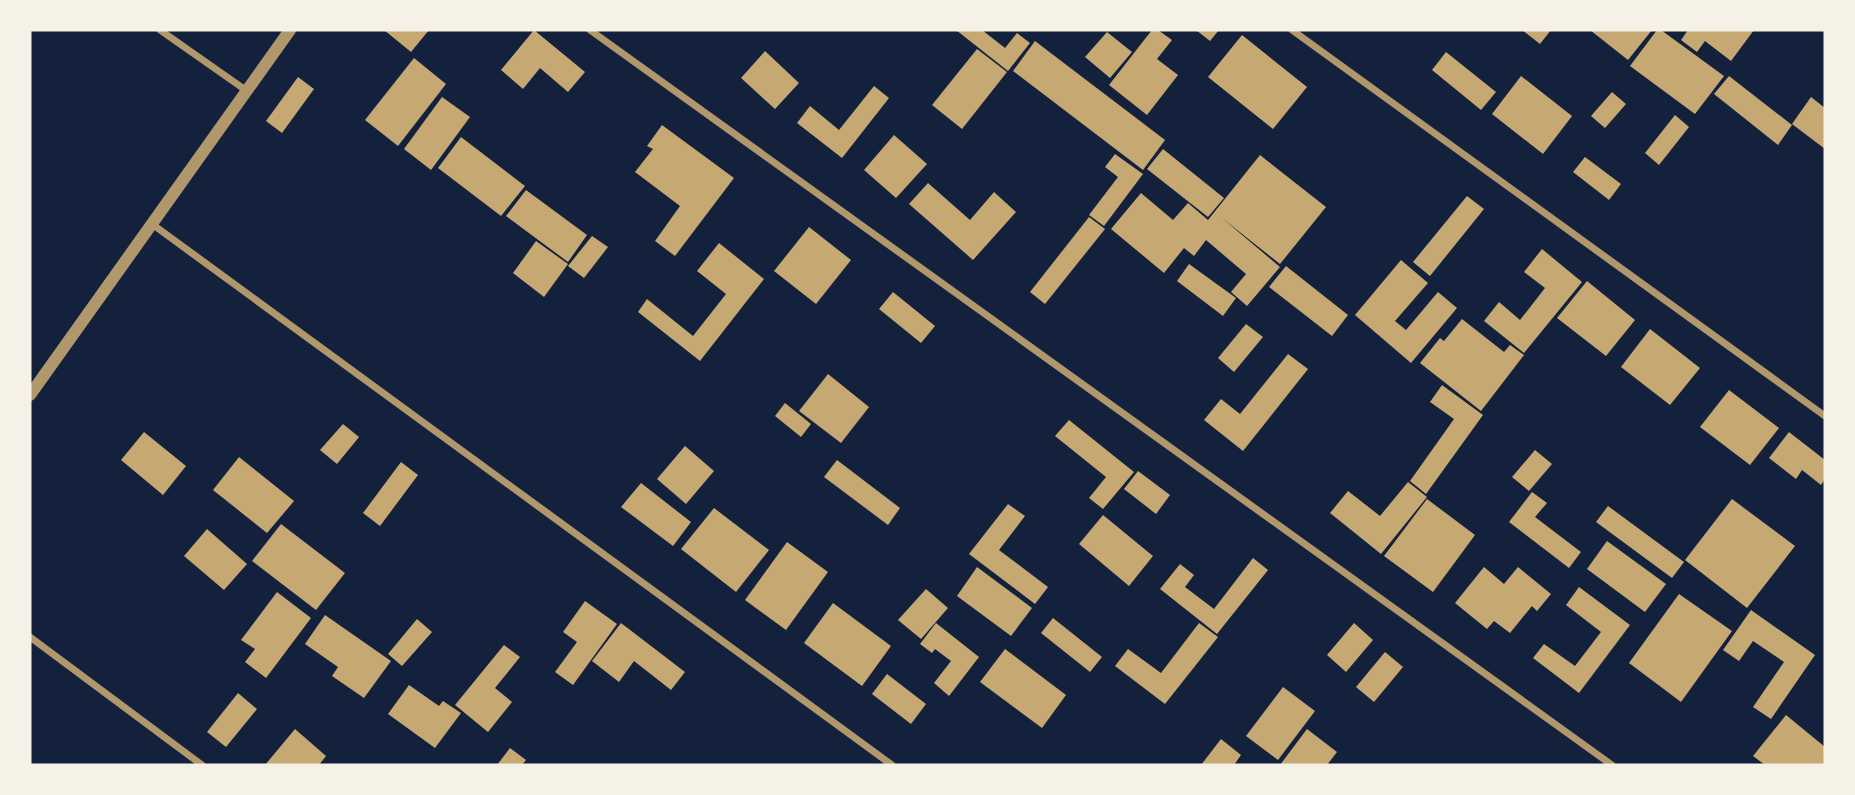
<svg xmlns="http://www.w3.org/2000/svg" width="1855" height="795" font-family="'Roboto Serif',serif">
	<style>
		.building { fill: #c6a872 }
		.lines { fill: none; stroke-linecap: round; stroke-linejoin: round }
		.minor { stroke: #b1986c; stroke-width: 7 }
		.tertiary { stroke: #b1986c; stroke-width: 12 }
	</style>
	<rect width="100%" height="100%" fill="#14213d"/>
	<!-- building -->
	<g class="building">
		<polygon points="384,30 429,30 411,52"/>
		<polygon points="534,30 585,72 568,92 540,68 523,89 501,70"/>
		<polygon points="956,30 982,30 1005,48 1017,33 1030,43 1008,71"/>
		<polygon points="1152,30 1158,30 1172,40 1157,59 1178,75 1147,115 1109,85"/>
		<polygon points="1196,30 1219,30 1210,41"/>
		<polygon points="1522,30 1551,30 1540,44"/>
		<polygon points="1590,30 1652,30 1628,60"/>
		<polygon points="1657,30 1661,30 1724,76 1695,114 1630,66"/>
		<polygon points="1688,30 1754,30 1731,61 1705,41 1697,52 1681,40"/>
		<polygon points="1107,32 1132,52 1110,78 1085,57"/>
		<polygon points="1242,35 1307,87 1273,129 1208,77"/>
		<polygon points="1035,41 1165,140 1143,170 1013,71"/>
		<polygon points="977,49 1007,72 962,129 932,105"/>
		<polygon points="765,51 799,83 775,109 741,78"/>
		<polygon points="1446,52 1496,92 1481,110 1432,70"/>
		<polygon points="414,58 446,84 398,146 365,120"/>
		<polygon points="1521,76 1572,116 1543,154 1492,114"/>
		<polygon points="1729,76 1792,125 1778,145 1714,94"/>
		<polygon points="298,77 314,89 282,133 266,121"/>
		<polygon points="874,86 889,98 842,158 797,123 810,106 839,130"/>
		<polygon points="1612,92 1626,104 1605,128 1591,116"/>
		<polygon points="442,97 470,117 431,170 404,149"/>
		<polygon points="1811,97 1825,108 1825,149 1792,124"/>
		<polygon points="1675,115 1689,127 1659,165 1645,153"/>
		<polygon points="662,125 734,178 675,256 655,241 680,206 635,172 653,149 647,146"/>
		<polygon points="894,135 927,164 896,198 864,170"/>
		<polygon points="461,137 525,186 501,216 438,168"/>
		<polygon points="1163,149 1224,198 1208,217 1147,169"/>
		<polygon points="1115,154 1143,174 1104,226 1089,215 1118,177 1105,167"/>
		<polygon points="1260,155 1326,207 1280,264 1222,218 1280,267 1247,306 1231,292 1246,274 1206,240 1194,256 1184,248 1164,273 1111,229 1141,193 1173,220 1188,203 1208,220"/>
		<polygon points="1585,157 1621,184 1609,200 1573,172"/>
		<polygon points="928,183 970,220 994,192 1016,212 973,260 909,204"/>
		<polygon points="526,190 587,235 568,262 506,216"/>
		<polygon points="1467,196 1484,209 1430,276 1413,262"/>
		<polygon points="1089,217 1105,229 1045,304 1030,292"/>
		<polygon points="809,227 851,260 816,304 774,271"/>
		<polygon points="592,236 608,247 584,278 568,266"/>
		<polygon points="536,241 568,264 544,297 513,273"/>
		<polygon points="719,243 764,279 700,361 638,312 647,299 693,336 726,294 697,271"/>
		<polygon points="1542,249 1582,282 1524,353 1484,321 1499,302 1520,320 1545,288 1524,272"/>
		<polygon points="1401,260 1428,283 1395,321 1406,330 1438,292 1457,308 1411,363 1355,315"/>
		<polygon points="1189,264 1236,298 1223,316 1177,281"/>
		<polygon points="1286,266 1348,315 1332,336 1269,287"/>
		<polygon points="1587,281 1635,320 1606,356 1557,318"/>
		<polygon points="893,292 935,326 921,343 879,309"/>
		<polygon points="1462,319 1504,352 1510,345 1524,355 1481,411 1420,363 1440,338 1444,341"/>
		<polygon points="1246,324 1263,337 1234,372 1218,358"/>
		<polygon points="1650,329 1700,368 1670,405 1621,367"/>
		<polygon points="1288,354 1308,369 1243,451 1204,420 1221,399 1240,414"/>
		<polygon points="828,374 869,407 841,443 799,411"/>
		<polygon points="1442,385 1483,415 1426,494 1410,481 1454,419 1430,402"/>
		<polygon points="1729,390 1779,428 1750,465 1700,427"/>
		<polygon points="785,403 811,424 801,437 775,416"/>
		<polygon points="1069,420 1134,472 1103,509 1089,498 1106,477 1055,436"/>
		<polygon points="343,424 359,437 337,464 320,450"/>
		<polygon points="144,432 186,466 163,495 121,460"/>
		<polygon points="1789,432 1825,460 1825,479 1821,485 1802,470 1796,479 1769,458"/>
		<polygon points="685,446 714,471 686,504 657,479"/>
		<polygon points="1535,450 1552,464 1529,491 1512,477"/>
		<polygon points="239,457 294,501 267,533 213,490"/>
		<polygon points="837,460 900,508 888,525 824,477"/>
		<polygon points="401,462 418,475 380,526 363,513"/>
		<polygon points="1138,471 1170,495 1156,514 1124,489"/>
		<polygon points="1408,482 1427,497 1381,554 1330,513 1348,491 1380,516"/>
		<polygon points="641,483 691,522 673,546 621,507"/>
		<polygon points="1532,492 1547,503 1535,517 1581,552 1569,568 1509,522"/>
		<polygon points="1427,499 1475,535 1433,592 1384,556"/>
		<polygon points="1732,499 1795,546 1747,608 1685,560"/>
		<polygon points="1008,504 1025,516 999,550 1048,587 1035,604 969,554"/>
		<polygon points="1608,506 1684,562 1672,578 1596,522"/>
		<polygon points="714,508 769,550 736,592 681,549"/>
		<polygon points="1103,515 1153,556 1129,586 1079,544"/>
		<polygon points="281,524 345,573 316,610 252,561"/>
		<polygon points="207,529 247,564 224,590 184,556"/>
		<polygon points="1607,541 1666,584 1645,612 1587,569"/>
		<polygon points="787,542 828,572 786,630 745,600"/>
		<polygon points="1253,558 1268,570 1217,634 1160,589 1180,564 1194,575 1185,587 1214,609"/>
		<polygon points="977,567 1032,608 1011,636 957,596"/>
		<polygon points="1484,567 1504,584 1518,567 1551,594 1537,611 1532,606 1510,633 1494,621 1487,629 1455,603"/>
		<polygon points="1579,587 1630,625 1579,693 1533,658 1544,644 1575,666 1601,632 1566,605"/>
		<polygon points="926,589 948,608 921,639 898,620"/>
		<polygon points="277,592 311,618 266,678 245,662 255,649 241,640"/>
		<polygon points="1679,594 1732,631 1681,702 1629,663"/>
		<polygon points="585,601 617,624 573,685 555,672 577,642 563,632"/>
		<polygon points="833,603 891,646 862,686 804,643"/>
		<polygon points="1751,610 1815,655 1771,719 1753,707 1784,662 1753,641 1739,661 1723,650"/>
		<polygon points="325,615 391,661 364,698 332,676 338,667 305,644"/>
		<polygon points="1053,618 1102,657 1090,672 1041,633"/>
		<polygon points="417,619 432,632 402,666 388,654"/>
		<polygon points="621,623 685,672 671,690 634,661 619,682 592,661"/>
		<polygon points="936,623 979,657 949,696 934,683 951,661 935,649 932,653 920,644"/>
		<polygon points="1199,623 1218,637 1165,704 1115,666 1128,649 1161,673"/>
		<polygon points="1354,623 1373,640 1346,672 1327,655"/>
		<polygon points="504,645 520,657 495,688 512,702 488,732 455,705"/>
		<polygon points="1005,649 1066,695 1042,728 980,682"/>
		<polygon points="1385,652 1403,667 1374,702 1356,687"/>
		<polygon points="887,674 926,704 911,724 872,694"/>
		<polygon points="409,685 439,706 443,701 461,713 435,748 388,714"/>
		<polygon points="1283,687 1315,711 1278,760 1246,736"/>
		<polygon points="238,693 257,709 226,747 207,732"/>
		<polygon points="1786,715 1825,747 1825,765 1765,765 1753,756"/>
		<polygon points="295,729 326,756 319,765 265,765"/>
		<polygon points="1307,729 1337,752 1327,765 1280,765"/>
		<polygon points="1221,739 1241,755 1234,765 1201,765"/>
		<polygon points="510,748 526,760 522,765 497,765"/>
	</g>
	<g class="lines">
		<!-- minor -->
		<g class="minor">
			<polyline points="160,30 247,91"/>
			<polyline points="590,30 1612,765"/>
			<polyline points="1292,30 1825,416"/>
			<polyline points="152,224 892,765"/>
			<polyline points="30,637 202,765"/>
		</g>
		<!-- tertiary -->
		<polyline class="tertiary" points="30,395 290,30"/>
	</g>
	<!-- border -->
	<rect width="1855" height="795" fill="none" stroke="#f6f1e7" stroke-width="63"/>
</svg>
